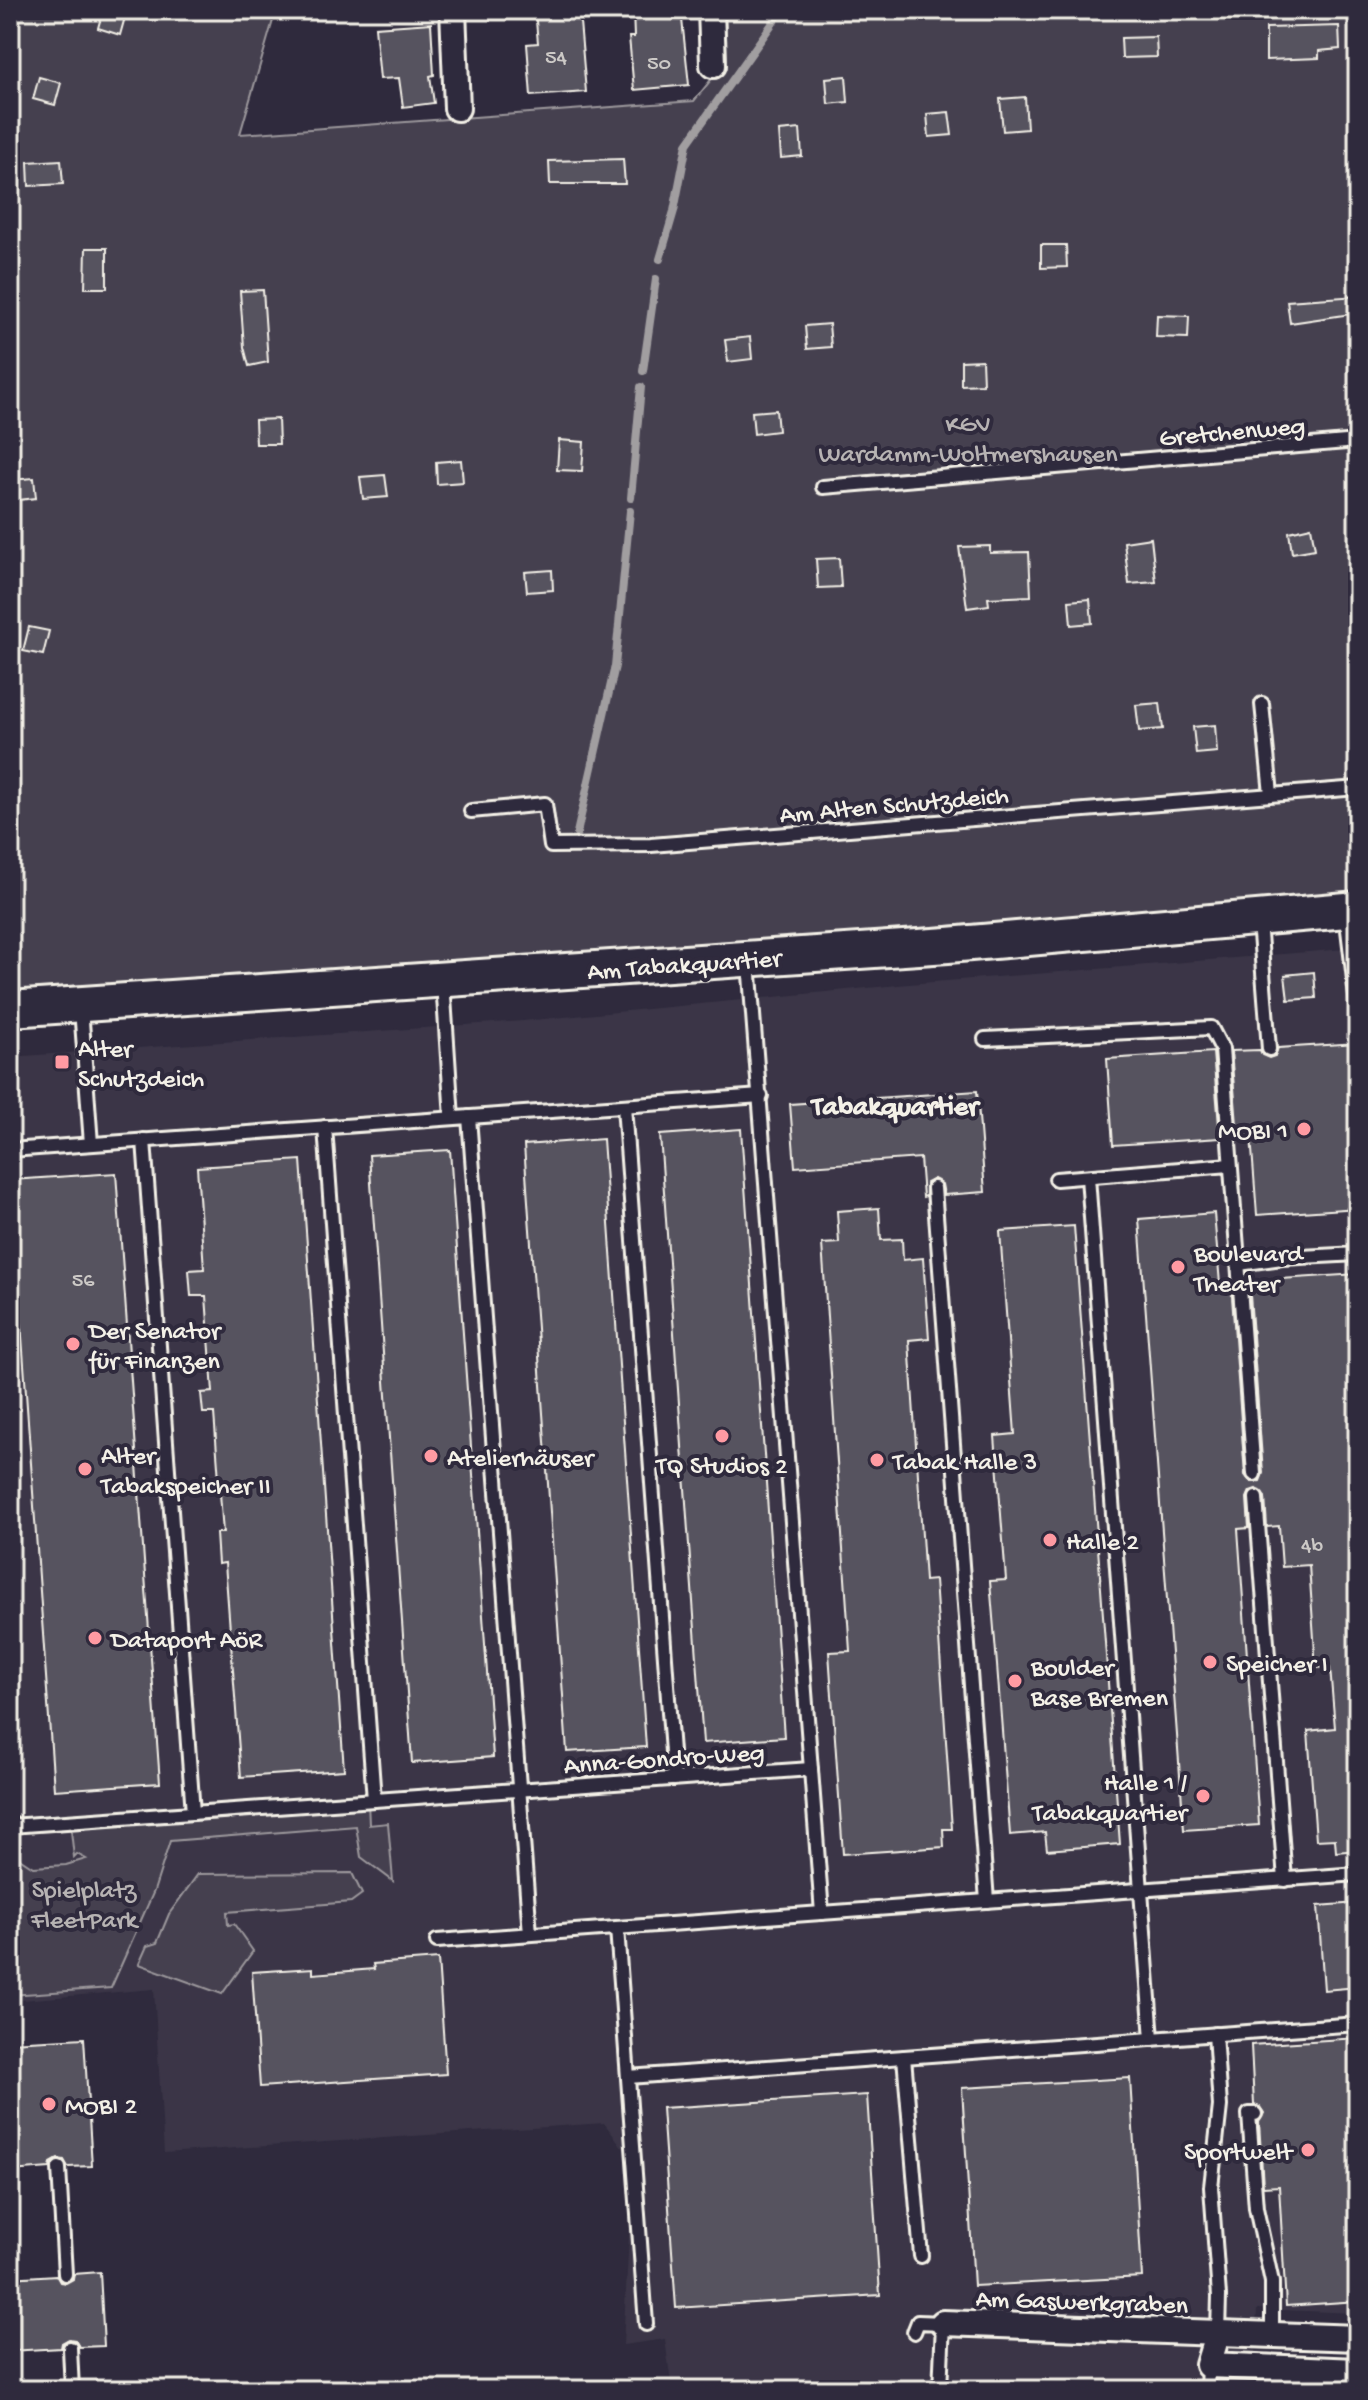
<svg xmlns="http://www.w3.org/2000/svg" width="1368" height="2400" font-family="'Gochi Hand',sans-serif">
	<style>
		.built { fill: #3b3647 }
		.green { fill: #454050; stroke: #9c989c; stroke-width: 2 }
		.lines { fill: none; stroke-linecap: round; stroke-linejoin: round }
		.stream { stroke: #a19ea0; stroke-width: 8 }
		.building { fill: #56525f; stroke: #f4f1e8; stroke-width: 2 }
		.lane-casing { stroke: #f4f1e8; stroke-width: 18 }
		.street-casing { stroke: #f4f1e8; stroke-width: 30 }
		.secondary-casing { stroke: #f4f1e8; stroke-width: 40 }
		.lane { stroke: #2f2a3d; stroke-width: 12 }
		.street { stroke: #2f2a3d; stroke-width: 24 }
		.secondary { stroke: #2f2a3d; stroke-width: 34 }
		.poi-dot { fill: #ff9aa2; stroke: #2f2a3d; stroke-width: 3 }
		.labels { text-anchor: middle; stroke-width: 8; stroke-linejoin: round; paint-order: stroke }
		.number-label { font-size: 22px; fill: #ccc9c6 }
		.park-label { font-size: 26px; fill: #b7b3b3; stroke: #2f2a3d }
		.street-label { font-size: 26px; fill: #f4f1e8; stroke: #2f2a3d }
		.poi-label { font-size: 26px; fill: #f4f1e8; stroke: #2f2a3d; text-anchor: start }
		.neighbourhood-label { font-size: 28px; font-weight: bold; fill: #f4f1e8; stroke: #2f2a3d }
	</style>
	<rect width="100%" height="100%" fill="#2f2a3d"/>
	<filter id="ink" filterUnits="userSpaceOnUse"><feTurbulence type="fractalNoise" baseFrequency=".0125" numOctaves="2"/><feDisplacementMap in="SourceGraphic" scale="16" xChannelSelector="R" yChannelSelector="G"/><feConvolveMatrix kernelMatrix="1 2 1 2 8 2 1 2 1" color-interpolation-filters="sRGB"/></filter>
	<g filter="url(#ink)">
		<!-- built -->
		<polygon class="built" points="1358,948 1358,2313 1257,2309 1253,2390 927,2390 926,2381 838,2390 672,2390 665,2339 623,2345 633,2161 604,2123 164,2153 154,1989 10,2001 10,1057 523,1021 909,984"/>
		<!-- green -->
		<g class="green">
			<polygon points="10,10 276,10 240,134 694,101 727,60 725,10 1358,10 1358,894 10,999"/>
			<polygon points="368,1801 369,1825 388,1823 393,1881 361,1857 356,1826 170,1841 154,1891 111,1988 10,1995 10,1826 12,1853 33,1867 66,1865 86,1859 77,1854 74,1857 70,1822"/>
			<polygon points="352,1873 362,1894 351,1902 227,1912 228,1925 234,1924 253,1951 222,1994 139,1964 147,1946 157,1943 169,1914 198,1874"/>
		</g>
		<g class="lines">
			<!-- stream -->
			<g class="stream">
				<polyline points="660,259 674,211 687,144 782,10"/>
				<polyline points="643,371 656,279"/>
				<polyline points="631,498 641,387"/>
				<polyline points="577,833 615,666 630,511"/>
			</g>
		</g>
		<!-- building -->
		<g class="building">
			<polygon points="103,10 127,10 120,35 98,28"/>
			<polygon points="535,10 579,10 586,92 531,96 527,44 538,43"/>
			<polygon points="633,10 681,10 689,85 634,90 629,37 634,37"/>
			<polygon points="431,23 434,75 430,76 434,103 403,107 399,78 380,79 375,27"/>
			<polygon points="1339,26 1340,49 1319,51 1319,58 1266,60 1266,28"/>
			<polygon points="1156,37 1157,57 1122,58 1121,38"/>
			<polygon points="846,76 848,102 828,104 826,78"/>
			<polygon points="39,77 61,83 55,105 33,99"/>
			<polygon points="1025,97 1027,129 1003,131 1000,99"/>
			<polygon points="949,112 952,135 929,137 927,114"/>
			<polygon points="800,129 802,156 781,158 779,131"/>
			<polygon points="623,159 625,184 550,184 549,161"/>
			<polygon points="61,160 63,184 29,186 28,162"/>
			<polygon points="1041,245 1066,245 1067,267 1041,268"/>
			<polygon points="86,248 107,248 107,288 85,288"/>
			<polygon points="263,290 268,362 249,366 244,347 240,291"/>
			<polygon points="1358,296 1358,313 1290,323 1287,301"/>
			<polygon points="1157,315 1189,316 1188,338 1156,337"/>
			<polygon points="829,324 831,347 807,349 805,326"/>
			<polygon points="750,337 752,359 728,362 725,340"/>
			<polygon points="982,360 983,384 961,385 961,361"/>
			<polygon points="776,410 778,431 754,434 752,412"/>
			<polygon points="278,419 279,444 256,444 255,420"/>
			<polygon points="559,440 584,442 582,471 557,470"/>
			<polygon points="461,460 463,482 437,484 436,462"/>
			<polygon points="385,475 388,497 363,499 360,477"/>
			<polygon points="34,478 36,498 10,501 10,480"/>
			<polygon points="1311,527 1315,549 1292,553 1289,532"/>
			<polygon points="1151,538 1156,582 1129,584 1124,542"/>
			<polygon points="990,546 990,553 1029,552 1031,596 988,598 989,605 967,608 959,547"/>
			<polygon points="839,558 841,587 818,588 816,559"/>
			<polygon points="552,570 553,590 527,592 525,572"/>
			<polygon points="1090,599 1092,623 1071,625 1069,601"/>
			<polygon points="29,627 49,631 43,655 23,651"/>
			<polygon points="1160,703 1163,729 1139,731 1136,705"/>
			<polygon points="1215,725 1217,752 1196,754 1193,727"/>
			<polygon points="1314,972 1316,998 1288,1000 1285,975"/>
			<polygon points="1358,1043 1358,1208 1257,1215 1251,1136 1238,1137 1231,1051 1260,1050 1262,1055 1269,1058 1275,1056 1278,1048"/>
			<polygon points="1213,1052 1220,1138 1113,1145 1107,1059"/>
			<polygon points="977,1091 985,1192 944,1195 942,1184 934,1179 926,1183 926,1196 923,1197 920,1158 795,1167 790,1104"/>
			<polygon points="741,1129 784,1737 703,1743 660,1135"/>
			<polygon points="603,1139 646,1747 567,1752 524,1145"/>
			<polygon points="450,1150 493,1757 412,1763 369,1155"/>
			<polygon points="301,1160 344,1770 241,1777 225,1563 218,1564 216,1533 223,1533 214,1413 203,1413 201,1393 213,1392 206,1296 191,1296 189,1270 204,1269 197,1167"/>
			<polygon points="116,1173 160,1783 54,1790 11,1180"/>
			<polygon points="879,1208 881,1240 902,1239 903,1260 923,1258 929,1338 909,1340 925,1581 935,1580 952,1829 943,1829 944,1847 843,1854 829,1652 850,1651 822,1244 839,1243 837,1211"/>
			<polygon points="1214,1213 1220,1284 1231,1283 1245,1475 1251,1482 1260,1481 1263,1473 1249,1281 1358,1274 1358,1850 1336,1852 1335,1839 1316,1840 1308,1731 1335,1728 1330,1667 1316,1668 1309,1565 1282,1567 1279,1526 1267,1527 1265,1497 1256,1489 1250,1491 1247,1498 1249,1528 1238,1529 1259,1825 1184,1830 1139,1219"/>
			<polygon points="1074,1226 1120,1844 1047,1850 1045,1832 1010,1835 997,1665 990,1581 1006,1580 995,1436 1015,1434 1000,1231"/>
			<polygon points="1358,1903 1358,1987 1324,1990 1318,1906"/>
			<polygon points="438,1959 446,2074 260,2087 252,1972 313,1968 313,1974 374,1969 373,1964"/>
			<polygon points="84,2038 92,2166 68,2167 64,2160 58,2159 51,2163 50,2168 10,2171 10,2042"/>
			<polygon points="1358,2038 1358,2301 1286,2306 1279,2186 1263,2187 1259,2122 1264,2113 1260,2107 1254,2105 1251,2045"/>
			<polygon points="1130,2078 1142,2277 974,2286 962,2088"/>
			<polygon points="867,2095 880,2295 676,2308 662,2108"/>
			<polygon points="100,2272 104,2346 79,2347 75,2340 69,2339 62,2343 61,2348 10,2351 10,2278 56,2275 60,2282 66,2283 73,2279 74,2274"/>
		</g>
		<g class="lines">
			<defs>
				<g id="lane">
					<polyline points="823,487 1358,441"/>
					<polyline points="1262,704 1271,794"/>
					<polyline points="471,811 545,804 551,846 651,845 1358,788"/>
					<polyline points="1346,913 1358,1013"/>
					<polyline points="1259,921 1269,1049"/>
					<polyline points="749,962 822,1913"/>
					<polyline points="443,982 452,1118"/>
					<polyline points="81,1008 91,1144"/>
					<polyline points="985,1039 1211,1028 1222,1049 1254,1474"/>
					<polyline points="624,1106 674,1779"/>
					<polyline points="469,1117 530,1934"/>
					<polyline points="325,1127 374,1800"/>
					<polyline points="144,1140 193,1813"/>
					<polyline points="10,1150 761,1096"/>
					<polyline points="1088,1177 1152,2039"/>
					<polyline points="1056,1179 1230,1165"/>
					<polyline points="934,1188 987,1901"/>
					<polyline points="1239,1264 1282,1258 1358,1254"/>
					<polyline points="1256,1498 1285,1880"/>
					<polyline points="10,1826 811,1769"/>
					<polyline points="617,1928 646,2324"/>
					<polyline points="437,1941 1358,1874"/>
					<polyline points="1215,2034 1220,2106 1211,2187 1219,2296 1218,2332"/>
					<polyline points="904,2057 921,2256"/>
					<polyline points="628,2077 1358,2024"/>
					<polyline points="1255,2114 1249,2114 1256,2208 1272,2282 1272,2335"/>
					<polyline points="59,2168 65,2274"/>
					<polyline points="914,2332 918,2322 943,2323 940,2390"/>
					<polyline points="70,2348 72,2390"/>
					<polyline points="1207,2390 1208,2365"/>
				</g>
				<g id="street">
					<polyline points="453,10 457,108"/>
					<polyline points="711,10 713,65"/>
					<polyline points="943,2323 1358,2338"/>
					<polyline points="1218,2332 1208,2365 1358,2371"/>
				</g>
				<polyline id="secondary" points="10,1009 948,945 1358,909"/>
			</defs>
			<!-- lane casing -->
			<use href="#lane" class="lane-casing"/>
			<!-- street casing -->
			<use href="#street" class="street-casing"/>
			<!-- secondary casing -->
			<use href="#secondary" class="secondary-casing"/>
			<!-- lane -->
			<use href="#lane" class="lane"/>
			<!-- street -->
			<use href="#street" class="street"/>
			<!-- secondary -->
			<use href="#secondary" class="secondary"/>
		</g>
	</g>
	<!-- markers -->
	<g class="poi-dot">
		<rect x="54" y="1054" width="16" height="16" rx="4"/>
		<circle cx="1304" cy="1129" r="8"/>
		<circle cx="1178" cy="1267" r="8"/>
		<circle cx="73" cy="1344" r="8"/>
		<circle cx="722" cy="1436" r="8"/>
		<circle cx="431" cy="1456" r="8"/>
		<circle cx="877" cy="1460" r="8"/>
		<circle cx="85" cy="1469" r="8"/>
		<circle cx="1050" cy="1540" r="8"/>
		<circle cx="95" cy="1638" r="8"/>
		<circle cx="1210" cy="1662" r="8"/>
		<circle cx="1015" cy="1681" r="8"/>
		<circle cx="1203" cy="1796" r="8"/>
		<circle cx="49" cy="2104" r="8"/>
		<circle cx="1308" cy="2150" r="8"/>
	</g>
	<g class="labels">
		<!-- number labels -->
		<g class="number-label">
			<text x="556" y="63">54</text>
			<text x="659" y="69">50</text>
			<text x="83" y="1286">56</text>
			<text x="1312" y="1551">4b</text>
		</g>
		<!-- park labels -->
		<g class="park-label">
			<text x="968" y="431">KGV<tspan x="968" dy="30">Wardamm-Woltmershausen</tspan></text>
			<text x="84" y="1897">Spielplatz<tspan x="84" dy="30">FleetPark</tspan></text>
		</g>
		<!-- street labels -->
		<g class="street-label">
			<text transform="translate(1232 430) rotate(-5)" y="9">Gretchenweg</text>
			<text transform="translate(894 803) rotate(-5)" y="9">Am Alten Schutzdeich</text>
			<text transform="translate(684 963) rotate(-4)" y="9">Am Tabakquartier</text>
			<text transform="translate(664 1757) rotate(-4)" y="9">Anna-Gondro-Weg</text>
			<text transform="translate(1082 2300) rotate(2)" y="9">Am Gaswerkgraben</text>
		</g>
		<!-- poi labels -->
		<g class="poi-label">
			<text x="78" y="1056">Alter<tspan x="78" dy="30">Schutzdeich</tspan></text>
			<text x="1288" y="1138" text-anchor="end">MOBI 1</text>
			<text x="1194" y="1261">Boulevard<tspan x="1194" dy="30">Theater</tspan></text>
			<text x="89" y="1338">Der Senator<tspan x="89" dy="30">für Finanzen</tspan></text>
			<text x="101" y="1463">Alter<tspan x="101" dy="30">Tabakspeicher II</tspan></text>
			<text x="447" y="1465">Atelierhäuser</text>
			<text x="893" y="1469">Tabak Halle 3</text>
			<text x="722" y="1473" text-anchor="middle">TQ Studios 2</text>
			<text x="1066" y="1549">Halle 2</text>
			<text x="111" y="1647">Dataport AöR</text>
			<text x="1226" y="1671">Speicher I</text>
			<text x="1031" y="1675">Boulder<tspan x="1031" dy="30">Base Bremen</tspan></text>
			<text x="1187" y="1790" text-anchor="end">Halle 1 /<tspan x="1187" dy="30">Tabakquartier</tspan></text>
			<text x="65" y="2113">MOBI 2</text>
			<text x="1292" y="2159" text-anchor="end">Sportwelt</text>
		</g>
		<!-- neighbourhood labels -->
		<g class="neighbourhood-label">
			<text x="895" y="1114">Tabakquartier</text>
		</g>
	</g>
	<!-- margin -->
	<rect width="1368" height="2400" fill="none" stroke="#2f2a3d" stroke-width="40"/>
	<rect x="20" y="20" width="1328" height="2360" fill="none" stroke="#f4f1e8" stroke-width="3" filter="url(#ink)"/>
</svg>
